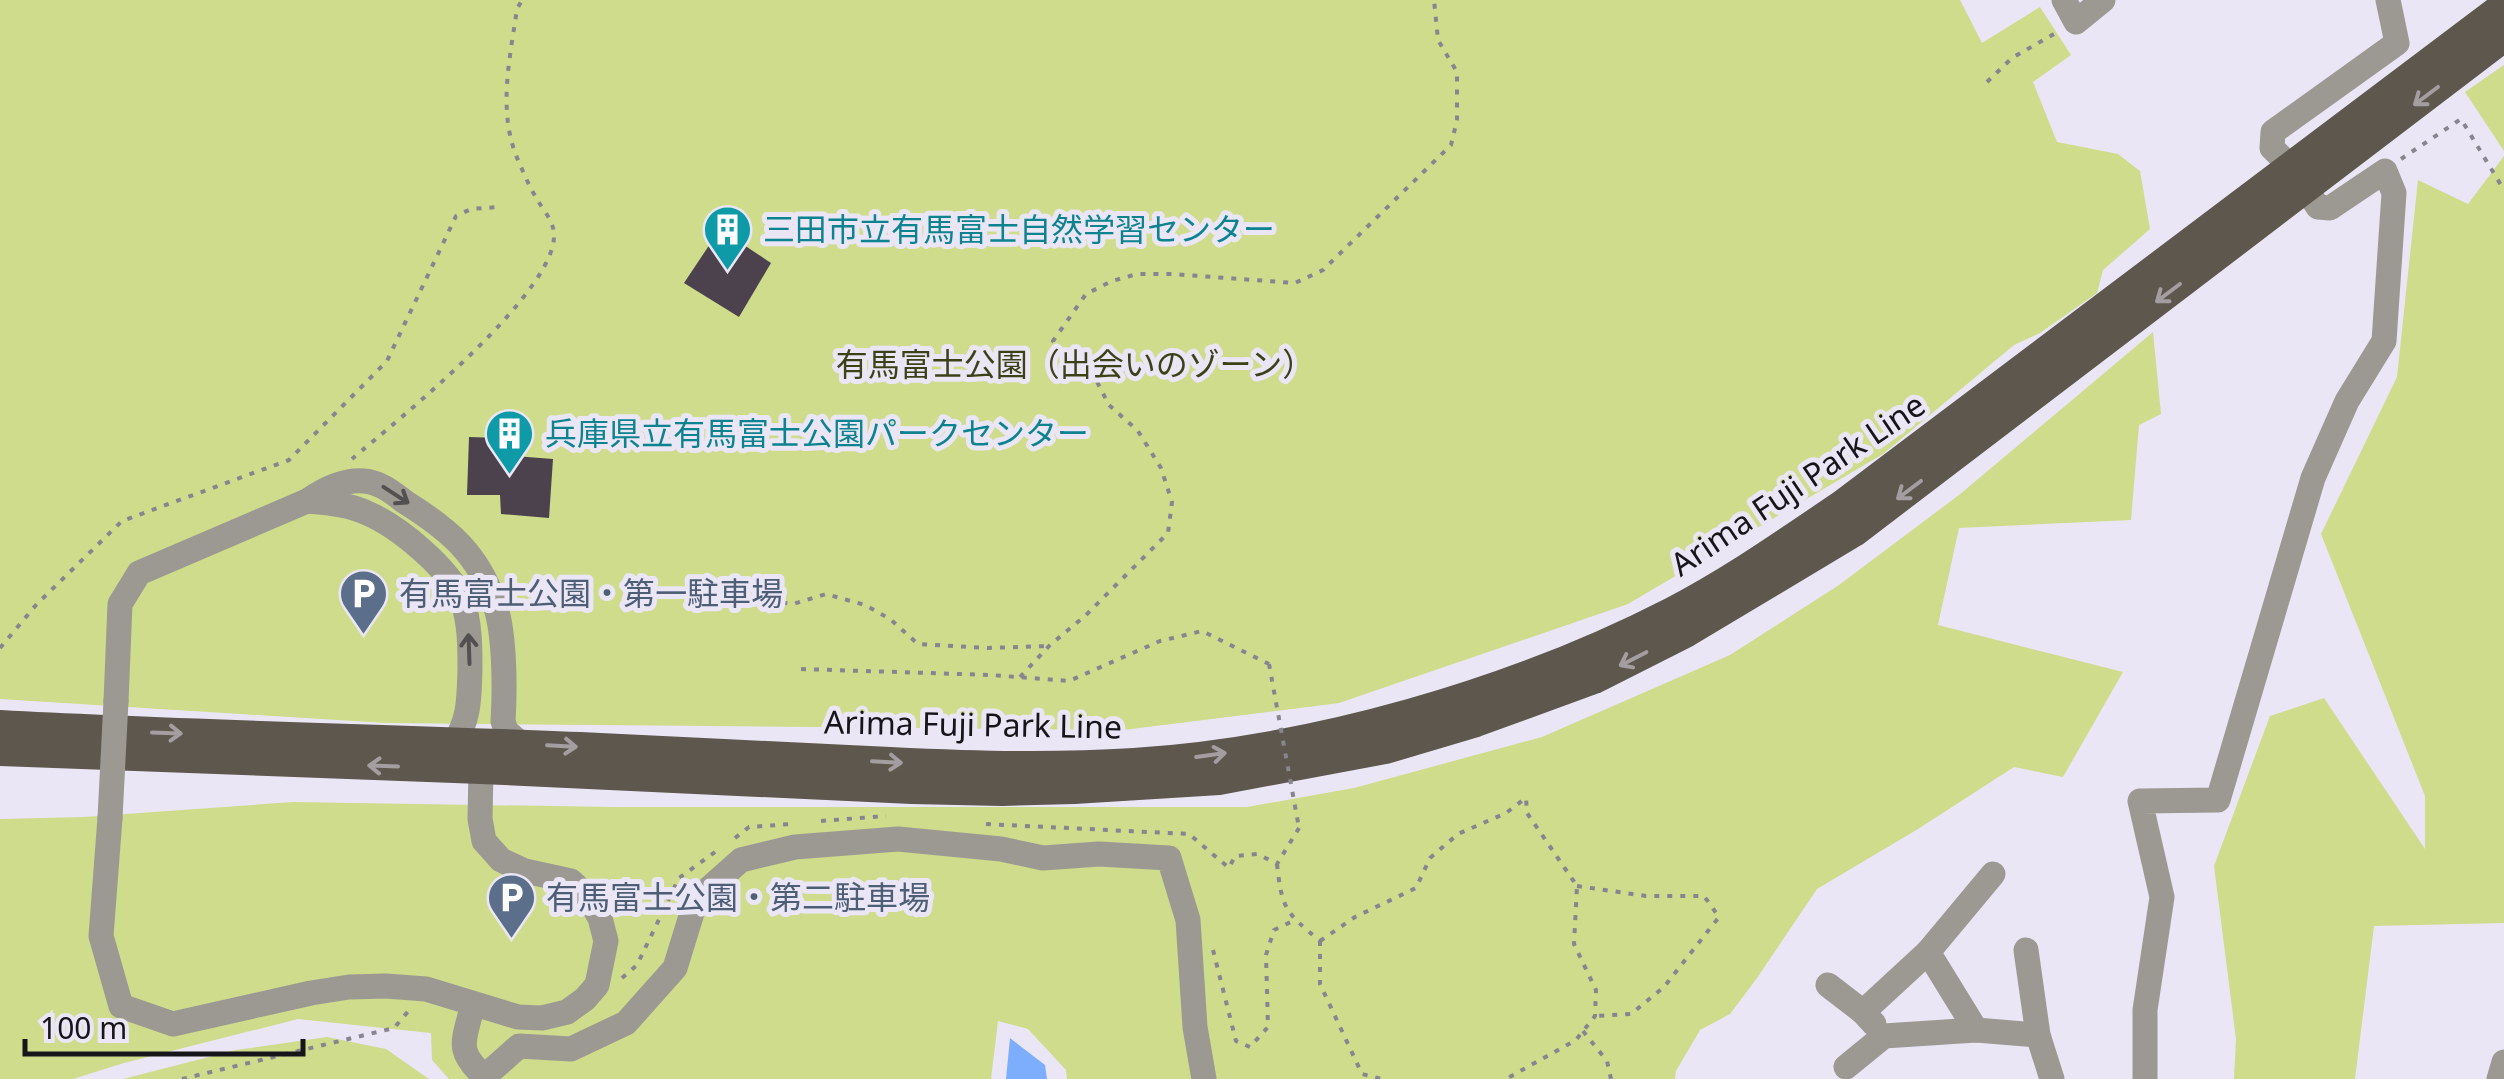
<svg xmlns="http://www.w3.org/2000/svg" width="2504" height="1079" font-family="'Noto Sans','Noto Sans JP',sans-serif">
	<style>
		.green { fill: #cedc8c }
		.water { fill: #7daefe }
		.building { fill: #4b424d }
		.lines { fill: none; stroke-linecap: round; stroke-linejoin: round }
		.path { stroke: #888590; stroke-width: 4; stroke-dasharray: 5 8; stroke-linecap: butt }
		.minor { stroke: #9c9993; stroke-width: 25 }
		.major { stroke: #5d574d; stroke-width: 30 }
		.path-bridge { stroke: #888590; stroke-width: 4; stroke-dasharray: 5 8; stroke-linecap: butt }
		.minor-bridge { stroke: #9c9993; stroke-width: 25 }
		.oneway { stroke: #a49ea1 }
		.oneway2 { stroke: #525050 }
		.labels { text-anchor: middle; stroke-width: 10; stroke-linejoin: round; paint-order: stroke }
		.culture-label { font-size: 32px; fill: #0d838f; stroke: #eae6f5; text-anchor: start }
		.park-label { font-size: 32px; fill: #3c4218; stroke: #eae6f5 }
		.street-label { font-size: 32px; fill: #16151a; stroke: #eae6f5 }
		.service-label { font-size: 32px; fill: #4e5e75; stroke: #eae6f5; text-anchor: start }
	</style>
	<rect width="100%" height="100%" fill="#eae6f5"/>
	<!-- green -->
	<g class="green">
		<polygon points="0,0 1960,0 1982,43 2040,7 2071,55 2033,82 2057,142 2118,154 2140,171 2150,229 2103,270 2097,293 2040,333 2014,345 1883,454 1628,604 1339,703 1123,730 386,723 0,699"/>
		<polygon points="2504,65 2504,151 2465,92"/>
		<polygon points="2504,156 2504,923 2374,926 2355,1079 2234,1079 2236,1039 2214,866 2270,716 2324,698 2425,849 2425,796 2321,534 2397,377 2418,180 2468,204"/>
		<polygon points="2153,332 2161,414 2139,425 2131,520 1959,528 1938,625 2123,672 2063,777 2014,767 1918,829 1817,889 1757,978 1730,1014 1700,1030 1676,1071 1675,1079 1067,1079 1066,1070 1028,1029 998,1021 991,1079 449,1079 432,1060 431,1033 298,1019 124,1063 73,1079 0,1079 0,819 84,817 293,802 614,807 1247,807 1354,788 1542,737 1730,655 1839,585 1959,495"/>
		<polygon points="327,1037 386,1049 429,1079 123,1079 236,1050"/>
	</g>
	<!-- water -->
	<polygon class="water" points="1010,1038 1045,1065 1047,1079 1006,1079"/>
	<!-- building -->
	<g class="building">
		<polygon points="720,229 771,263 739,317 684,283"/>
		<polygon points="469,437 501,438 500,455 553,459 549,518 501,514 500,495 467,495"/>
	</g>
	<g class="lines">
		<!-- path -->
		<g class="path">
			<polyline points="1987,82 2012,58 2059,31"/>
			<polyline points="2401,159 2461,119 2504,190"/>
			<path d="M352 459C394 423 569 284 553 228 551 219 543 209 538 201 530 188 524 174 518 160 497 112 510 58 517 9L522 0"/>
			<polyline points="692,592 793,604 826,594 865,605 890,619 918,644 988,648 1049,646"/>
			<polyline points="0,648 36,605 122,521 289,460 387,361 456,216 471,209 499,207"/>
			<polyline points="801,669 991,675 1069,681 1160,641 1202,631 1269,664"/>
			<polyline points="1020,677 1049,646 1086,615 1168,533 1172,502 1161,468 1138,431 1109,405 1093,374 1069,357 1053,341 1086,294 1112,281 1137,274 1172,274 1295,283 1323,270 1451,145 1457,120 1457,72 1438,40 1434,0"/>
			<polyline points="821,821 886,816"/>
			<polyline points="986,824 1189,834 1229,868 1235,856 1258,854 1277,864 1299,828"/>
			<polyline points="735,838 749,827 792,824"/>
			<path d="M1277 864C1282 909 1285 912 1320 941"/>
			<polyline points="1577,886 1646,896 1704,896 1719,917 1664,987 1631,1014 1597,1016"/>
			<polyline points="1320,941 1355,917 1416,888 1430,858 1458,834 1506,813 1526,798 1527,813 1577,886 1574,944 1596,990 1595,1016 1576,1040 1506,1079"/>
			<polyline points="1320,941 1320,984 1362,1074 1382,1079"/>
			<polyline points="1213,950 1236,1041 1250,1047 1268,1027 1266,955 1274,930 1295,920"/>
			<polyline points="622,978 637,965 679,878 715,852"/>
			<polyline points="1583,1031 1607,1061 1611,1079"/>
			<polyline points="182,1079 394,1028 411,1008"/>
		</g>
		<!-- minor -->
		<g class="minor">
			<polyline points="2064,0 2076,22 2103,0"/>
			<path d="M307 501C328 503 348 504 367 513 398 526 450 569 462 600 470 622 470 646 470 669 469 696 470 719 454 743"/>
			<path d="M116 701 120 604 139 573 307 501C323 490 344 479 364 481 380 482 393 493 405 502 448 529 479 554 495 605 505 634 505 690 503 721L506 731 521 744"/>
			<polyline points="110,818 101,936 121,1006 173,1024 311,993 349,987 386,986 426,989 518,1017 542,1018 567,1012 585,999 597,985 606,941 600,918 588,897 571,881 525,871 501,860 484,841 480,819 481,769"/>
			<polyline points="2026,950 2038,1035 2052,1079"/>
			<polyline points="1828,985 1863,1012 1874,1024"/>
			<path d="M473 1004C464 1042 454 1050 487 1079"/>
			<polyline points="1863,1012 1928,952"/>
			<polyline points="1976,1030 1928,952 1993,874"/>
			<polyline points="1846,1067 1884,1036 1976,1030 2038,1035"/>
			<polyline points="484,1077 519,1046 571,1049 626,1023 675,968 696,900 741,860 795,847 898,839 1001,849 1043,858 1099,854 1169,858 1188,920 1195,1027 1204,1079"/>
			<polyline points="2145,1079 2145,1010 2162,897 2140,801 2218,800 2313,478 2347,401 2384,341 2394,193 2385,171 2330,208 2318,207 2291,167 2272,148 2273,132 2397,43 2388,0"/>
			<polyline points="2499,1079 2504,1062"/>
		</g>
		<!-- major -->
		<g class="major">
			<path d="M0 725C200 736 400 739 600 748 683 752 765 756 848 760 943 765 1038 769 1134 763 1314 751 1512 694 1672 612 1732 581 1787 542 1842 505L2504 6"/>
			<polyline points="0,751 481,769 912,789 1002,791 1074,789 1219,780 1385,749 1476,722 1594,679 1687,632 1854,532 2504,37"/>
		</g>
		<!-- path-bridge -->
		<polyline class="path-bridge" points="1269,664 1299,828"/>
		<!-- minor-bridge -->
		<polyline class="minor-bridge" points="110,818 116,701"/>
	</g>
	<!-- one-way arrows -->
	<defs><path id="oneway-shaft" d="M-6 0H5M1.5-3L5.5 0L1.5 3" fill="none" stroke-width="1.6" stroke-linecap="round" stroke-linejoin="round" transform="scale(2.5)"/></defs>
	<g class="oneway">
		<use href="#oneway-shaft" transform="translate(2426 96) rotate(143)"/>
		<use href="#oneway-shaft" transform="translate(2168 293) rotate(143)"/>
		<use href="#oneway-shaft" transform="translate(1909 490) rotate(143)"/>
		<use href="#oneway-shaft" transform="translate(1633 659) rotate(153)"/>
		<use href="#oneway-shaft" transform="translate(167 733) rotate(2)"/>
		<use href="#oneway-shaft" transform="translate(562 746) rotate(3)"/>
		<use href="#oneway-shaft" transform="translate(1211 755) rotate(-8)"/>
		<use href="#oneway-shaft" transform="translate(887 762) rotate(3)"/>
		<use href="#oneway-shaft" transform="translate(383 766) rotate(-178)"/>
	</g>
	<g class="oneway2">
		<use href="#oneway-shaft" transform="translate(396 495) rotate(33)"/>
		<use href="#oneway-shaft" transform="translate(469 649) rotate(-92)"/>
	</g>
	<!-- icons -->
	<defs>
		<symbol id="building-pin" viewBox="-11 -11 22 30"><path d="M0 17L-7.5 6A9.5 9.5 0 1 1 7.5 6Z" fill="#0f9aa8" stroke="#eae6f5"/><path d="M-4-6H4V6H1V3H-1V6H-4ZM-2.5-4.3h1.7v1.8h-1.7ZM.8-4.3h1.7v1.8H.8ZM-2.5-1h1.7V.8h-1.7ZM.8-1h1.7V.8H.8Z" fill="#fff"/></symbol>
		<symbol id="parking-pin" viewBox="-11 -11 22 30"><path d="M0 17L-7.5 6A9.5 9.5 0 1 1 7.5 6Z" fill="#5c6f8a" stroke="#eae6f5"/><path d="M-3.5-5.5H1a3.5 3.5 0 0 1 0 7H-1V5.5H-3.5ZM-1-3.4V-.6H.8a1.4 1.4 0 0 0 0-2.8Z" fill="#fff"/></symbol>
	</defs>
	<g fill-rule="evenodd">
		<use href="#building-pin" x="700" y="202" width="55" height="75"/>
		<use href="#building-pin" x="482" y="406" width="55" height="75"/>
		<use href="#parking-pin" x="336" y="566" width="55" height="75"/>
		<use href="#parking-pin" x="484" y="870" width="55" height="75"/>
	</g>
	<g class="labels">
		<!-- culture labels -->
		<g class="culture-label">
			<text x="763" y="241">三田市立有馬富士自然学習センター</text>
			<text x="545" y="445">兵庫県立有馬富士公園パークセンター</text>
		</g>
		<!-- park labels -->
		<g class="park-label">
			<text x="1075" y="376">有馬富士公園（出会いのゾーン）</text>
		</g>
		<!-- street labels -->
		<g class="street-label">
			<text transform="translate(1798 485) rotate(-34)" y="11">Arima Fuji Park Line</text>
			<text transform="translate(973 725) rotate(1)" y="11">Arima Fuji Park Line</text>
		</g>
		<!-- service labels -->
		<g class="service-label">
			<text x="399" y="605">有馬富士公園・第一駐車場</text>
			<text x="546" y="909">有馬富士公園・第二駐車場</text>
		</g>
	</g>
	<!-- scale -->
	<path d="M25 1039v15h278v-15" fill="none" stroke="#16151a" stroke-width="5"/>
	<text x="40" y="1039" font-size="30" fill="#16151a" stroke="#eae6f5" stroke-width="8" paint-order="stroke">100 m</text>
</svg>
